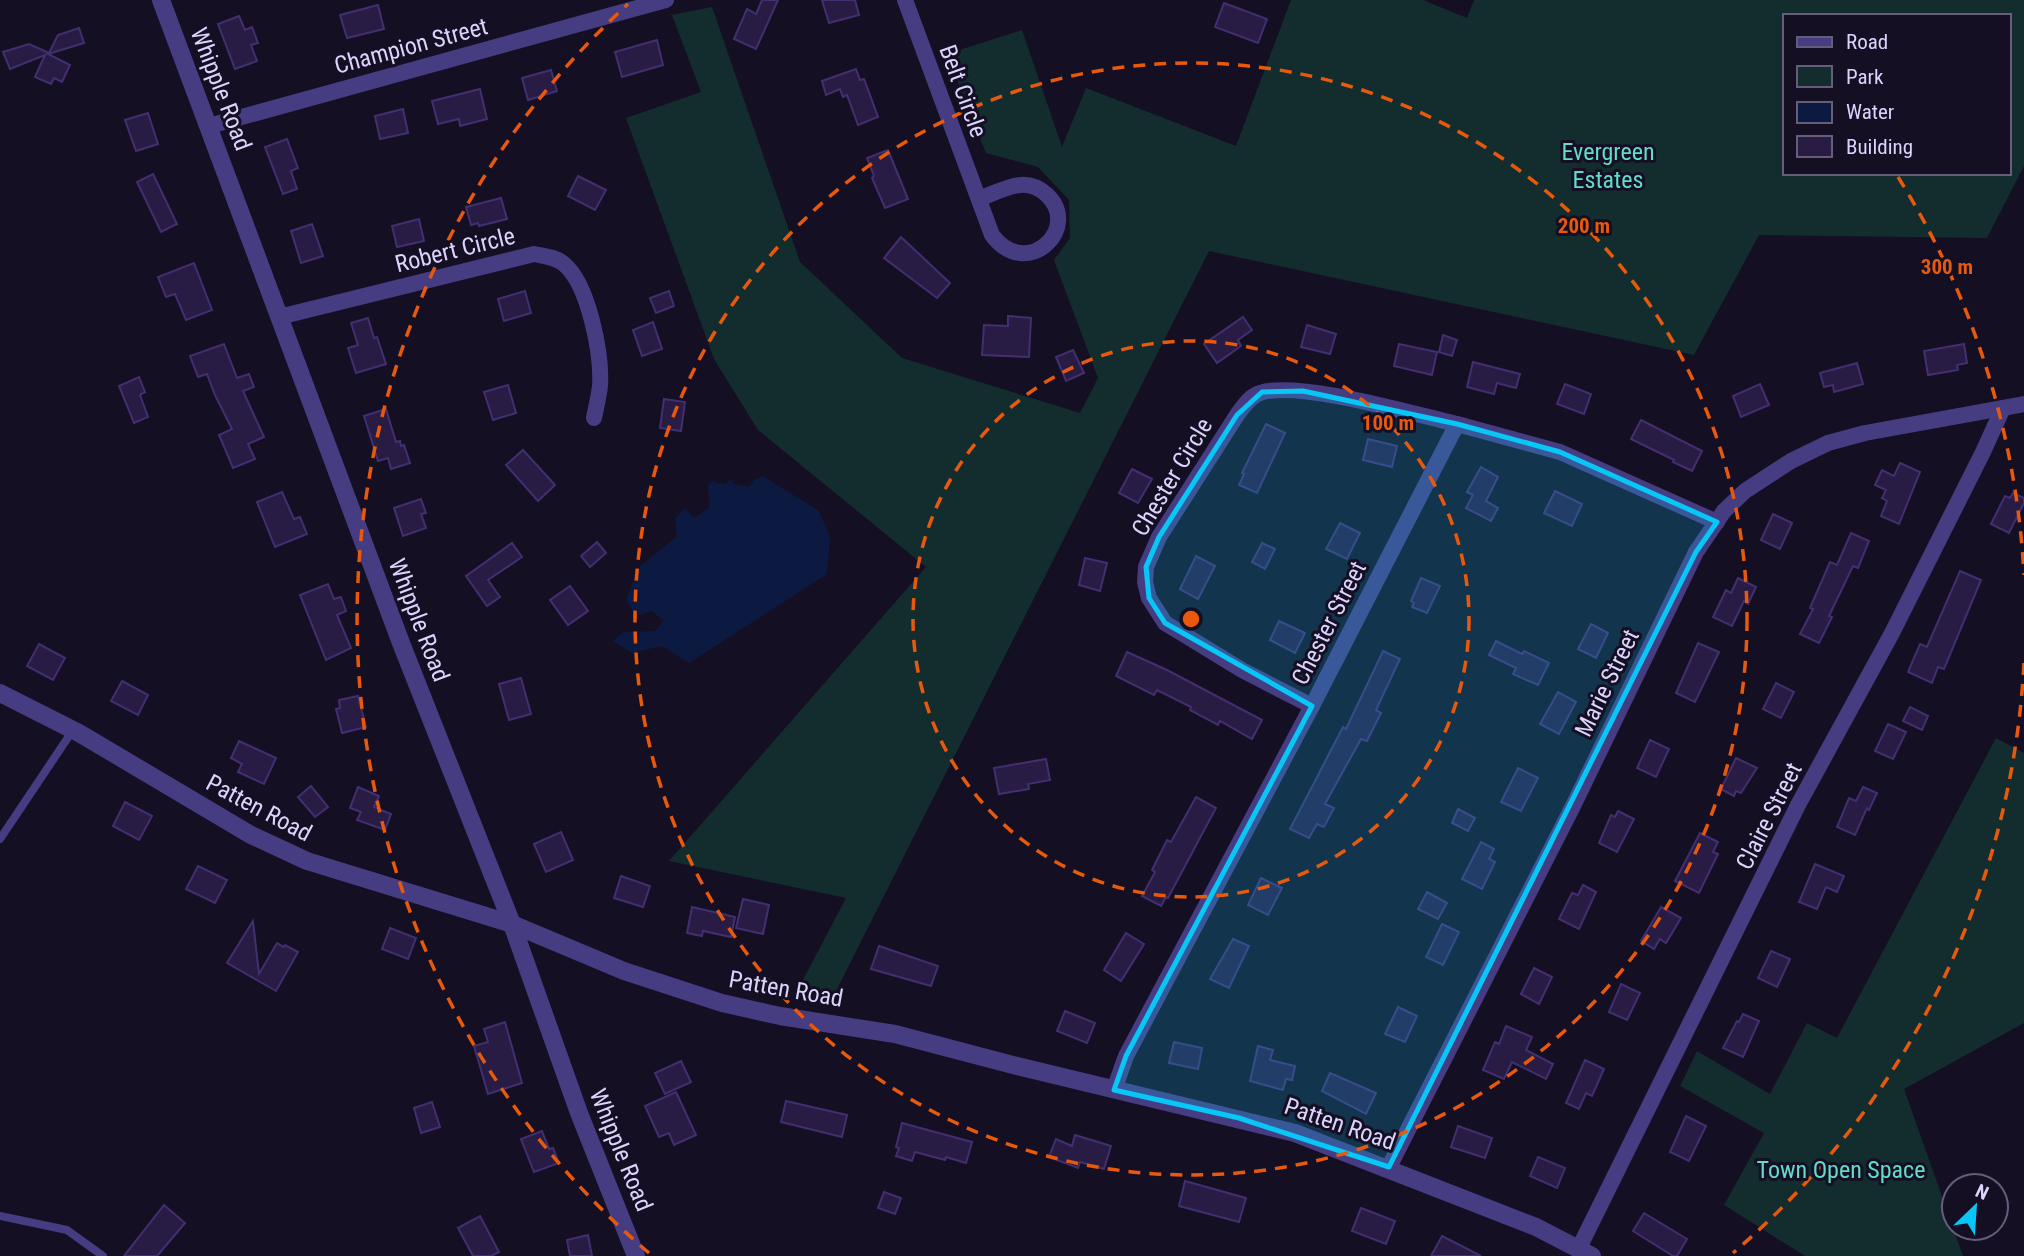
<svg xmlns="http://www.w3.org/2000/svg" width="2024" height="1256" font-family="'Roboto Condensed',sans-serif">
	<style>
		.green { fill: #132d2e; fill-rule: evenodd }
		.water { fill: #0c1a41 }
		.building { fill: #281c45; stroke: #422f70; stroke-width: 2 }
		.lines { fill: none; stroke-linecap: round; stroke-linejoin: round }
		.service { stroke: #453c82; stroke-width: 8 }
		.minor { stroke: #453c82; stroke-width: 16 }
		.tertiary { stroke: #453c82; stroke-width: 18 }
		.marked { fill: #08c7f6; fill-opacity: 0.2; stroke: #08c7f6; stroke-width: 5; stroke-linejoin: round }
		.ring { fill: none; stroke: #e8590c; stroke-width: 3.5; stroke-dasharray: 12 9 }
		.labels { text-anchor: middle; stroke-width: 6; stroke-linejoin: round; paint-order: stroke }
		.street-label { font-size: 24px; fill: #ddd4fe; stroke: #150f24 }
		.park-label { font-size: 24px; fill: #62dcc9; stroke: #150f24 }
		.centre { fill: #e8590c; stroke: #150f24; stroke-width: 3.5 }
		.ring-label { font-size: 21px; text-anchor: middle; font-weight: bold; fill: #e8590c; stroke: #150f24; stroke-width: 6; stroke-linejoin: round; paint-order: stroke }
	</style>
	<rect width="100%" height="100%" fill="#150f24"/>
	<!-- green -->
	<g class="green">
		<path d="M1291 0H1423L1467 18 1474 0H2024V166L1987 238 1759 235 1694 355 1209 251 831 1001 793 999 846 898 669 861 926 567 758 430 714 359 626 118 701 92 672 15 712 7 800 262 902 358 1080 413 1098 378 1054 260 1070 238 1069 200 1038 167 986 153 947 54 1022 30 1062 147 1086 88 1236 146ZM1784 16H2008V173H1784Z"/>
		<polygon points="1996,738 2024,753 2024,1023 1904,1089 1963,1256 1805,1256 1724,1205 1764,1133 1680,1086 1697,1051 1770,1094 1807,1023 1837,1038"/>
	</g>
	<!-- water -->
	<polygon class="water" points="763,476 819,511 830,537 827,574 689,663 662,646 632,653 613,641 623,632 655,631 664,621 652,611 636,616 626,600 638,568 677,536 675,518 686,508 694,518 710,507 708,485 714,480 717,483 725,484 731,479 734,484 749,487 754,480"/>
	<!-- building -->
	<g class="building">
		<polygon points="762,0 778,0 756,49 734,39 747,9 756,14"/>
		<polygon points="822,0 855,0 859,15 829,23"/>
		<polygon points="1224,3 1267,19 1258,43 1215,27"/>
		<polygon points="378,5 384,29 347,38 340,15"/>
		<polygon points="239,16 245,30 252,27 258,43 251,45 257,61 235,69 218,24"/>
		<polygon points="79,28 84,43 48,54 70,65 62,82 54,78 51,84 35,77 45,55 10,69 3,52 29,44 49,53 58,35"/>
		<polygon points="657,40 663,65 622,77 615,52"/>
		<polygon points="856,69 860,80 864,79 878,117 858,125 847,95 843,97 840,89 826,95 822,81"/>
		<polygon points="551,70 557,91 528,100 522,78"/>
		<polygon points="480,89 487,119 460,126 459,119 438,124 432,101"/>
		<polygon points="403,109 408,133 380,139 375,116"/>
		<polygon points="148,113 158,144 136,151 125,120"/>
		<polygon points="287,139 298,168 291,171 297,189 283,194 265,147"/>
		<polygon points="888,150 908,199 885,208 872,178 874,176 867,158"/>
		<polygon points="153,174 177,224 161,232 137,182"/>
		<polygon points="578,176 606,190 595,210 568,196"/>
		<polygon points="501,198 507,219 479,226 478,223 471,225 466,207"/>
		<polygon points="419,219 424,241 397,247 392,226"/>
		<polygon points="312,224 323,256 301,263 291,231"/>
		<polygon points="901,237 950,283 937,298 884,258"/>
		<polygon points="194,263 212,310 186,320 175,294 166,297 158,277"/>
		<polygon points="525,291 531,313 504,321 498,299"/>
		<polygon points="669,291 674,306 656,313 650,298"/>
		<polygon points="1008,316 1031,318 1029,357 982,355 984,325 1008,326"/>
		<polygon points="1243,317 1252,330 1238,340 1241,346 1217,363 1204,344"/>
		<polygon points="368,318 374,338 377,337 386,364 356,373 348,348 358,345 351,323"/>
		<polygon points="653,322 662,349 642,356 633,330"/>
		<polygon points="1307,325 1336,334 1330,354 1301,347"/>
		<polygon points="1443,335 1457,340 1452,356 1439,352"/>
		<polygon points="224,344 237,378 249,374 254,387 243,391 264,437 248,444 255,459 233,468 219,435 232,429 215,395 207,374 198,377 190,356"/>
		<polygon points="1399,344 1437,352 1432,375 1394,366"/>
		<polygon points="1964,344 1967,363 1957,365 1958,370 1928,375 1924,351"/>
		<polygon points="1073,350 1084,373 1066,381 1056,357"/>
		<polygon points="1473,362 1520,374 1516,388 1497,383 1494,394 1467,387"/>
		<polygon points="1857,363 1863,384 1834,392 1833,385 1824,387 1820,373"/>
		<polygon points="139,377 145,392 140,395 148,417 134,423 119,386"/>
		<polygon points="1565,384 1591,394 1584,414 1557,404"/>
		<polygon points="1760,384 1769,405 1741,417 1733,396"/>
		<polygon points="508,385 516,413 493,420 484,392"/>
		<polygon points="664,399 685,402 681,431 660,428"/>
		<polygon points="386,409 396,442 400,441 401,446 404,445 410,463 391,469 388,458 378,461 364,416"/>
		<polygon points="1641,420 1702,451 1692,471 1673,462 1674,460 1631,439"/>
		<polygon points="1266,424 1285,433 1257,493 1239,485 1244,474 1242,473"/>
		<polygon points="1368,439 1397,446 1392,467 1363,460"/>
		<polygon points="523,450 555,485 538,501 506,465"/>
		<polygon points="1900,463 1920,472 1899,524 1881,516 1887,501 1882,498 1886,490 1875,485 1882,470 1894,476"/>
		<polygon points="1481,467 1498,477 1486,501 1498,508 1491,521 1466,508 1473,495 1467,492"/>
		<polygon points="1132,469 1152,479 1138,503 1119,493"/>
		<polygon points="1555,491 1582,504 1572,526 1544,513"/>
		<polygon points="282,492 294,519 300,517 307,534 275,547 257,502"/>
		<polygon points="2013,493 2024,498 2024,503 2009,533 1991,524 2005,496 2010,498"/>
		<polygon points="421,499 426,513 421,514 426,528 403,536 394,508"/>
		<polygon points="1773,514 1792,523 1780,549 1761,540"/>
		<polygon points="1340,523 1360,533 1347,559 1326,549"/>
		<polygon points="1851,533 1869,541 1858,568 1853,566 1829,616 1832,617 1819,643 1800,634 1813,609 1810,608 1830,562 1837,565"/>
		<polygon points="597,542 606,553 590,567 581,556"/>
		<polygon points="512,543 522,557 488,580 500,597 487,606 466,576"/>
		<polygon points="1262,543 1275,549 1265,569 1252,562"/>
		<polygon points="1196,556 1215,566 1198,599 1180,589"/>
		<polygon points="1085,558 1107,563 1100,591 1079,585"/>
		<polygon points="1960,571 1981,580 1944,669 1938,667 1932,683 1908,672 1920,644 1927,647"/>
		<polygon points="1421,578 1440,586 1427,613 1412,607 1414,603 1411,601"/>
		<polygon points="1738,578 1756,587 1748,604 1744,601 1732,626 1713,617 1726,590 1731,593"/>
		<polygon points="328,584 334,599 341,597 346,611 337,615 351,648 326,660 300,595"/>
		<polygon points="570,586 588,611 568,625 550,600"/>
		<polygon points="1279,621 1305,633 1295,653 1270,640"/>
		<polygon points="1591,624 1608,633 1596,658 1578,649"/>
		<polygon points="1496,641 1522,654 1524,651 1549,663 1538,685 1513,674 1516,668 1489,655"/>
		<polygon points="1698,643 1719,652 1695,702 1676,693"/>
		<polygon points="39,644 65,658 53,680 27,666"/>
		<polygon points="1383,651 1400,659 1376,710 1381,713 1367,741 1361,739 1325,804 1334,808 1324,827 1317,824 1309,838 1290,829 1343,727 1346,729"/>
		<polygon points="1127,652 1167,670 1262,720 1252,739 1220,721 1218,725 1190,710 1191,707 1157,690 1154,695 1116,676"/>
		<polygon points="521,678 531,714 509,720 499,684"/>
		<polygon points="122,681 148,695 138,715 111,701"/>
		<polygon points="1776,683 1794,692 1781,718 1763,709"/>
		<polygon points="1558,692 1576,702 1559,734 1540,724"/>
		<polygon points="358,696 366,727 342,733 336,709 340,708 339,700"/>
		<polygon points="1910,707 1928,716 1922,730 1903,721"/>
		<polygon points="1888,724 1906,732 1893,759 1875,751"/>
		<polygon points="1650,740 1669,749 1656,777 1637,768"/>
		<polygon points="239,741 276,758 264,784 238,772 242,764 231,758"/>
		<polygon points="1736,758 1757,768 1741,793 1736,791 1734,796 1721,789"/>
		<polygon points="1046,759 1050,780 1028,784 1029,789 999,794 994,768"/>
		<polygon points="1518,768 1538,778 1521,811 1501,802"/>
		<polygon points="311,786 328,807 315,817 298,797"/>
		<polygon points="358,787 379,796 374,807 391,814 385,830 357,820 361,812 350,808"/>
		<polygon points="1863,787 1877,793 1869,810 1867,808 1855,835 1837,827 1849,798 1856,801"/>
		<polygon points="1196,797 1216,808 1168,898 1166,897 1161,906 1142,896 1155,872 1152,870 1167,840 1171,842"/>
		<polygon points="125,802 152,816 139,840 113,826"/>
		<polygon points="1458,809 1475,818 1468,831 1452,823"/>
		<polygon points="1618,811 1634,819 1617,852 1599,843 1611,815 1615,817"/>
		<polygon points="561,832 573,860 546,872 534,844"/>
		<polygon points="1700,833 1718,842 1713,852 1718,854 1699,893 1675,881"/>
		<polygon points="1481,842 1494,849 1489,859 1495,862 1482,889 1462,879"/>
		<polygon points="1815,864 1844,876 1837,892 1826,887 1817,909 1799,902"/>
		<polygon points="198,866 227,880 215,903 186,889"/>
		<polygon points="621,876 650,886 643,907 614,898"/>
		<polygon points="1261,878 1282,888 1268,915 1248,905"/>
		<polygon points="1583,885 1596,892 1579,929 1559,919 1572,893 1578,895"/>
		<polygon points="1427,892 1447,903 1438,919 1418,909"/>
		<polygon points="743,899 769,905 763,934 736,928"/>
		<polygon points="692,907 735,917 731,937 703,931 702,936 687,933"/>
		<polygon points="1661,907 1681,918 1666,943 1660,939 1654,949 1641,941"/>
		<polygon points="253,921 259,974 277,943 284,947 285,945 298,952 276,991 227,963"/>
		<polygon points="1442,924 1459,932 1443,965 1426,957"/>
		<polygon points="390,928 416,938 408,959 382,949"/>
		<polygon points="1126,933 1144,944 1121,981 1104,970"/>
		<polygon points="1233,939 1249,946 1229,988 1210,979"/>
		<polygon points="879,946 938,966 931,986 871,969"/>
		<polygon points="1771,951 1790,959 1777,987 1758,978"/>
		<polygon points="1534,968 1552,977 1539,1004 1521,994"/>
		<polygon points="1621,984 1640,993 1627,1020 1609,1012"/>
		<polygon points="1398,1007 1417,1016 1405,1042 1385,1034"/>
		<polygon points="1065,1011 1095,1023 1087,1043 1057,1031"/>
		<polygon points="1743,1014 1759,1021 1743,1057 1723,1048 1737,1021 1739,1022"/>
		<polygon points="505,1022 522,1083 488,1094 474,1046 488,1042 484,1029"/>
		<polygon points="1506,1026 1532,1037 1526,1050 1553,1064 1546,1079 1512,1062 1504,1079 1483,1070 1495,1042 1499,1044"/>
		<polygon points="1174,1042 1202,1048 1198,1069 1169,1063"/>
		<polygon points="1258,1046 1273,1050 1270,1060 1295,1066 1292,1080 1286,1079 1283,1090 1250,1081"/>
		<polygon points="1585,1060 1604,1069 1592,1096 1586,1093 1579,1109 1566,1103"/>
		<polygon points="681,1061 691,1082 665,1094 655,1073"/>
		<polygon points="1330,1073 1376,1093 1366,1114 1322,1091"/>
		<polygon points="676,1092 696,1135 674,1145 669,1133 659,1137 645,1106"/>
		<polygon points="786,1101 847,1115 842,1137 781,1122"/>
		<polygon points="432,1102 440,1127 421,1133 414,1108"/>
		<polygon points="1686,1116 1706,1126 1689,1161 1670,1152"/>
		<polygon points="902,1123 972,1142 966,1163 946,1157 945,1160 915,1152 912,1161 896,1156 899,1148 896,1147"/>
		<polygon points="1458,1126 1492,1138 1485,1158 1451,1147"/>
		<polygon points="542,1131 549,1149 553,1148 559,1163 534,1172 521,1139"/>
		<polygon points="1075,1135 1111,1146 1104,1169 1080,1162 1078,1168 1049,1157 1056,1139 1072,1146"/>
		<polygon points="1538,1157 1565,1168 1557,1188 1530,1176"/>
		<polygon points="1185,1181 1246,1198 1239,1222 1179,1206"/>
		<polygon points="884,1192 901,1198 895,1214 878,1208"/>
		<polygon points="164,1205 185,1223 157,1256 124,1256"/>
		<polygon points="1361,1208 1395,1221 1386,1244 1352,1231"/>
		<polygon points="1644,1213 1687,1239 1677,1256 1673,1256 1633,1231"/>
		<polygon points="480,1216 499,1252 491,1256 473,1256 458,1228"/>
		<polygon points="588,1235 592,1256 570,1256 567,1240"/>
		<polygon points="1442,1236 1481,1256 1431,1256"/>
	</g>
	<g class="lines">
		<!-- service -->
		<g class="service">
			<polyline points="0,839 73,730"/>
			<polyline points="0,1216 67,1230 103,1256"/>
		</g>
		<!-- minor -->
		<g class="minor">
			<path d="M905 0 992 235C1027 282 1083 227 1046 194 1039 188 1030 184 1020 185 1007 186 992 194 979 199"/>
			<polyline points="209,126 666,0"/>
			<path d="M279 317 534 254C545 256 556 257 564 264 589 285 602 355 600 386 599 396 596 407 594 418"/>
			<path d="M1312 706 1242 670 1165 623 1149 598 1145 582 1146 567 1159 537 1237 415C1243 407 1250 396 1260 393 1299 380 1413 414 1457 424"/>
			<polyline points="1114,1090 1126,1056 1312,706 1457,424 1560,452 1717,522"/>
			<polyline points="1389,1167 1573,806 1696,552 1724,511 1745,491 1791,461 1828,443 1865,433 2024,404"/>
			<polyline points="1579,1248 1798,805 1892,633 1983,452 2003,408"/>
		</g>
		<!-- tertiary -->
		<g class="tertiary">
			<polyline points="161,0 401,643 512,924 579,1113 636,1256"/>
			<polyline points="0,693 79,733 251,835 307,861 512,924 624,971 722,1003 780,1016 895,1034 1017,1066 1295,1133 1536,1227 1592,1256"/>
		</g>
	</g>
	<!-- marked area -->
	<path class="marked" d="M1303 391 1457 424 1560 452 1717 522 1696 552 1389 1167 1239 1118 1114 1090 1126 1056 1312 706 1165 623 1149 598 1146 567 1159 537 1237 415 1262 392Z"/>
	<!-- distance rings -->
	<g class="ring">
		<circle cx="1191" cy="619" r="278"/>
		<circle cx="1191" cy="619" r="556"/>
		<path d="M2024 663A834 834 0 0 1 1733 1253M649 1253A834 834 0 0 1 628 4M1898 177A834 834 0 0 1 2024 575"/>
	</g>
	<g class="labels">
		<!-- street labels -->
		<g class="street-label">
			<text transform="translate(411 46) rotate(-15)" y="8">Champion Street</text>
			<text transform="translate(221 89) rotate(69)" y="8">Whipple Road</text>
			<text transform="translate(963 91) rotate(70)" y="8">Belt Circle</text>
			<text transform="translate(455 250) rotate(-14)" y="8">Robert Circle</text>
			<text transform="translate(1172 477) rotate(-59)" y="8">Chester Circle</text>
			<text transform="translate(419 620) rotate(69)" y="8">Whipple Road</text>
			<text transform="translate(1329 623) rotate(-63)" y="8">Chester Street</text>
			<text transform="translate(1607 683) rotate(-64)" y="8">Marie Street</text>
			<text transform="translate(259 808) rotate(28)" y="8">Patten Road</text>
			<text transform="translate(1769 816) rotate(-63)" y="8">Claire Street</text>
			<text transform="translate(786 989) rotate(10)" y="8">Patten Road</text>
			<text transform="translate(1340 1124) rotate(19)" y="8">Patten Road</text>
			<text transform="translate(621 1150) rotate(68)" y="8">Whipple Road</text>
		</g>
		<!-- park labels -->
		<g class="park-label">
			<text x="1608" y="160">Evergreen<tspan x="1608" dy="28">Estates</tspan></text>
			<text x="1841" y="1178">Town Open Space</text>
		</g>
	</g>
	<circle cx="1191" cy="619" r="10" class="centre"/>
	<g class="ring-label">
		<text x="1584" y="233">200 m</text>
		<text x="1947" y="274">300 m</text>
		<text x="1388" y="430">100 m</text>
	</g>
	<!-- legend -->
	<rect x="1783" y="14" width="228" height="161" fill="#150f24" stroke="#655e7b" stroke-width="2"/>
	<rect x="1797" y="37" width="35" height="10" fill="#453c82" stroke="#655e7b" stroke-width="2"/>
	<text x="1846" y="49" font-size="21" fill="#ddd4fe">Road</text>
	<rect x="1797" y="66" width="35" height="21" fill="#132d2e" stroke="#655e7b" stroke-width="2"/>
	<text x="1846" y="84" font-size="21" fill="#ddd4fe">Park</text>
	<rect x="1797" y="102" width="35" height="21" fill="#0c1a41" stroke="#655e7b" stroke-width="2"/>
	<text x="1846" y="119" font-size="21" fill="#ddd4fe">Water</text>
	<rect x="1797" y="136" width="35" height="21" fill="#281c45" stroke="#655e7b" stroke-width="2"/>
	<text x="1846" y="154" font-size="21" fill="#ddd4fe">Building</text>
	<!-- north arrow -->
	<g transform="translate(1975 1207) rotate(25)"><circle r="33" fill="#150f24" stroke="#655e7b" stroke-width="2"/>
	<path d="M0-5L12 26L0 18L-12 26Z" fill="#08c7f6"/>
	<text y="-10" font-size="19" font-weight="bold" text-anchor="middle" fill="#ddd4fe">N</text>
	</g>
</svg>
